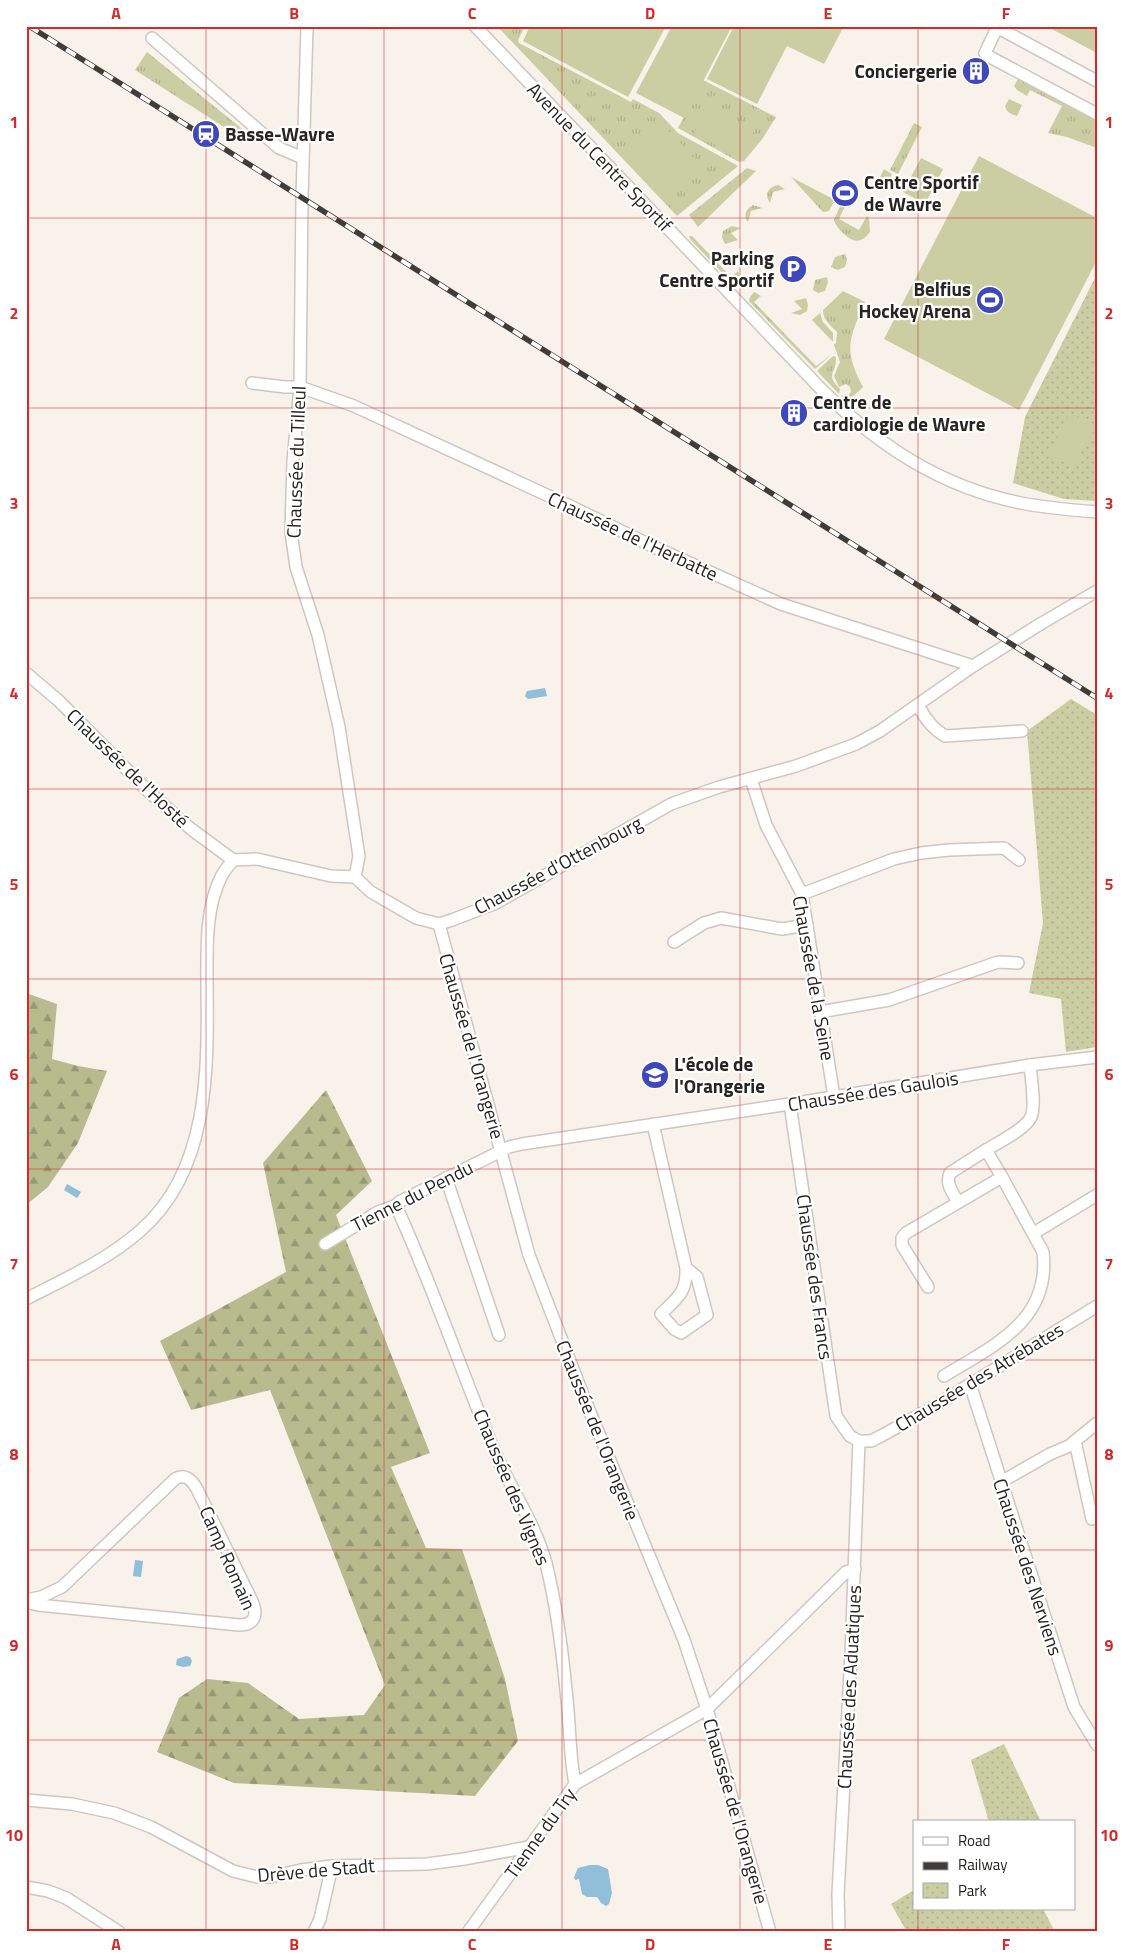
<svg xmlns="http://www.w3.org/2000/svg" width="1123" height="1958" font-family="'Titillium Web',sans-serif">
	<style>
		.grass { fill: url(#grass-tufts) }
		.forest { fill: url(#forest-firs) }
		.park { fill: url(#park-dots) }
		.pitch { fill: #cacea2 }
		.water { fill: #91bed8 }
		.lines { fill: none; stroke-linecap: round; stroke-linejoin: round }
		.minor-casing { stroke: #cdc7bf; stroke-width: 14 }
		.minor { stroke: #fff; stroke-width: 11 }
		.rail-casing { stroke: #3f3d39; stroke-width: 5.5 }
		.rail { stroke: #fff; stroke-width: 4; stroke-dasharray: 11; stroke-linecap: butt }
		.grid { fill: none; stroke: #d62828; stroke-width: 1; stroke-opacity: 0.55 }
		.labels { text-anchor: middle; stroke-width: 4.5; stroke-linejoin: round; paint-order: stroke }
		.poi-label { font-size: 19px; font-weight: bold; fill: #272522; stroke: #fff; text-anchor: start }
		.street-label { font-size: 19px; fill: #272522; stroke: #fff }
		.neatline { fill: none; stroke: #d62828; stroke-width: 2 }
		.grid-label { font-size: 16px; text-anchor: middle; font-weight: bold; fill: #d62828 }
	</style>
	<defs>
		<pattern id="grass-tufts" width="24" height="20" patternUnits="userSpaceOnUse" patternTransform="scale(1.25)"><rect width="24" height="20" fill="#cacea2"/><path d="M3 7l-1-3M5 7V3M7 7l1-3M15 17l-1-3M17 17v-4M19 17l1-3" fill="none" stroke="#aeb18b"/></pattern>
		<pattern id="forest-firs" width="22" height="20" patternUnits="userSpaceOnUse" patternTransform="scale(1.25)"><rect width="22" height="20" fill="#b7bb8e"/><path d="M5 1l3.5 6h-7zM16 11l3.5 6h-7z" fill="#959874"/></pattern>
		<pattern id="park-dots" width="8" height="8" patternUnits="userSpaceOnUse" patternTransform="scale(1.25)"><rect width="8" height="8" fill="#cacea2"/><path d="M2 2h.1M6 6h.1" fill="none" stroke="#aeb18b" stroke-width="1.8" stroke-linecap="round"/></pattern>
	</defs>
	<rect width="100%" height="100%" fill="#f8f2ea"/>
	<!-- grass -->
	<g class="grass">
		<polygon points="497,26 525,26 518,40 519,43 631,102 633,99 659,113 678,133 738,166 677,216"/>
		<polygon points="147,52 256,140 238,136 135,70"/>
		<polygon points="1018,79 1097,120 1097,148 1067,137 1048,133 1062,106 1030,90 1027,96 1017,90 1014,86"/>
		<polygon points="703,80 776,117 763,138 744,161 739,162 678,128"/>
		<path d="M1009 99 1022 105 1017 116C1011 114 1006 112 1005 106Z"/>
		<polygon points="914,123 922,127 898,174 890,170"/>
		<polygon points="747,168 756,171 698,227 689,215"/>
		<polygon points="884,169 892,174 884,190 882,190 875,187"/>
		<polygon points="791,177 835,200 829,211 823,212 821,210"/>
		<path d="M778 185 785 189 773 192 770 203C764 194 768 187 778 185Z"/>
		<path d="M841 204 845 206 839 219 859 230 867 216 869 218 870 232C861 244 853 243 843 233 839 229 836 226 834 220Z"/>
		<path d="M753 205 762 208 751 211 748 222C743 215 746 209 753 205Z"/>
		<polygon points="732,226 741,228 731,233 738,240 725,244 722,237 723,231"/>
		<polygon points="689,236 692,236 731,277 738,271 740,277 735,282 728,279 690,239"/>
		<polygon points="845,254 847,260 845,267 838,270 831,267 835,257"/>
		<polygon points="827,277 828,282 825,291 818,293 813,290 815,280"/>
		<path d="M843 291 865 302C849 339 843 349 863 387L847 402 841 396 849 394 851 392 850 387 846 384 839 387 834 376 840 362 834 345 836 343 837 332C830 325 823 320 823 310Z"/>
		<polygon points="754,292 761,296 754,302 816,366 831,355 815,369 749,301 750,297"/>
		<polygon points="806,298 808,305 807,311 800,315 791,313 802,309 794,301"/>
		<polygon points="820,313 823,322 833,333 833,342 812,320"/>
		<path d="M833 356 836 357C837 374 824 373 840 389L839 394 817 371Z"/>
	</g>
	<!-- forest -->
	<g class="forest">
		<polygon points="26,993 57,1004 52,1059 78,1066 107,1071 78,1143 48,1187 26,1205"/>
		<polygon points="326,1090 372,1181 336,1215 430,1453 391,1467 426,1548 462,1549 505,1679 518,1741 475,1796 234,1783 157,1752 179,1698 207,1679 248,1683 299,1719 364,1715 385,1685 270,1390 191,1410 160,1341 286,1272 263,1163"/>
	</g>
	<!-- park -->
	<g class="park">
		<polygon points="1097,274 1097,501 1064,499 1013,483 1025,417"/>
		<polygon points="1071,699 1097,715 1097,1047 1066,1052 1061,999 1029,993 1043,923 1027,731"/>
		<polygon points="1004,1744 1041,1822 989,1822 971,1760"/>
		<polygon points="914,1890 914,1909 1043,1909 1055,1932 907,1932 891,1904"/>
	</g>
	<!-- pitch -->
	<g class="pitch">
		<polygon points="530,26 666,26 628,97 523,41"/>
		<polygon points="672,26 732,26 684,118 636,93"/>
		<polygon points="734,26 844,26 824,64 787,46 757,104 707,79"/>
		<polygon points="1046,26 1097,26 1097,53"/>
		<polygon points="709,106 754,131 739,158 694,133"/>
		<polygon points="658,120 703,167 669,199 625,152"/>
		<polygon points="979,156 1097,218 1097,260 1019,410 884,339"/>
		<polygon points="921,158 943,169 925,204 903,192"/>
		<polygon points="1069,413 1096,426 1073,468 1050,454"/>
	</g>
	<!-- water -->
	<g class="water">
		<polygon points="545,688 547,696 528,699 525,696 527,691"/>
		<polygon points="67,1184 81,1192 77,1198 64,1190"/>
		<polygon points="135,1560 143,1561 141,1577 133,1576"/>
		<polygon points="186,1656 190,1657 192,1661 190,1666 183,1667 176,1665 177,1659"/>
		<polygon points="590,1865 598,1865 608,1869 612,1893 609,1904 606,1906 601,1903 597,1897 587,1897 582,1894 579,1879 575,1880 574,1877 578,1868"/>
	</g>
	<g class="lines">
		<defs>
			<g id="minor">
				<polyline points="307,26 302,198 300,387 293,461 291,532 296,567 318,635 339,727 359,856 355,877"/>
				<path d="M475 26 822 390C879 446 941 487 1021 503 1046 508 1072 510 1097 512"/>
				<polyline points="152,38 279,148 303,158"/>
				<polyline points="1097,81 1002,30 996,30 985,53 990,57 1097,114"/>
				<polyline points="252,383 285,387 300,387 354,406 564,503 654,547 781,604 973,666"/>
				<polyline points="26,673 59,701 148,791 191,829 233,860"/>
				<path d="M918 705C924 717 933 729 945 736L1022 731"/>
				<polyline points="751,779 766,825 802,894 834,1097"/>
				<polyline points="802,894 894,859 921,853 949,850 1004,848 1019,860"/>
				<polyline points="439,924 529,1255 585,1400 684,1640 707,1709 770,1932"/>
				<polyline points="674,942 704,923 721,918 782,929 807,925"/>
				<polyline points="820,1012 889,1000 998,962 1018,963"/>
				<polyline points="790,1104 836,1416 850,1436 859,1441"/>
				<path d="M653 1124 686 1268 697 1277 707 1315 681 1333 674 1329 661 1314C677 1298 687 1293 686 1268"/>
				<path d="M986 1150C997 1143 1026 1129 1031 1117 1036 1106 1031 1078 1030 1065"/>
				<polyline points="446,1178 499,1335"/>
				<path d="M397 1205V1208C433 1287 461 1370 494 1450 510 1488 535 1523 546 1563 556 1604 562 1648 566 1690 570 1721 569 1753 575 1784"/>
				<polyline points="1034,1233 1097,1195"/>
				<polyline points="325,1244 378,1212 397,1205 399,1202 509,1147 522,1144 790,1104 1030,1065 1097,1057"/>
				<path d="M928 1287 902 1245V1238L906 1233 1002 1177 986 1150 950 1173C945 1184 953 1193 958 1202"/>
				<path d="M26 1299C65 1279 107 1260 140 1231 210 1171 208 1068 207 983 207 948 205 908 222 875 225 870 229 865 233 860L257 859 331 876 355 877 371 892 416 918 439 924 452 920 496 903 671 804 719 787 796 766 856 744 880 731 973 666 1042 623 1097 591"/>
				<path d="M944 1376C994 1345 1051 1321 1043 1252L1002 1177"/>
				<polyline points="970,1384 1074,1707 1097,1745"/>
				<polyline points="859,1441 871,1441 881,1436 930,1409 1097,1306"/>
				<polyline points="1075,1441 1092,1519"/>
				<polyline points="1001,1482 1050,1454 1069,1446 1097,1423"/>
				<path d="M26 1600 41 1597 62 1587 175 1479C185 1473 192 1480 197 1489L252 1601C258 1615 255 1625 239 1625L38 1605 26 1602"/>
				<polyline points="26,1800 72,1804 114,1813 151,1827 233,1871 257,1877 270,1877 301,1870 332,1866 427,1864 464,1859 529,1847"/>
				<polyline points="26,1887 48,1891 66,1898 119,1932"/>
				<polyline points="314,1932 320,1919 332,1866"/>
				<polyline points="468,1932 575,1784 707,1709 846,1572 855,1569"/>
				<polyline points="839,1932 838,1894 851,1654 859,1441"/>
			</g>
		</defs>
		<!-- minor casing -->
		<use href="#minor" class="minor-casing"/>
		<!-- minor -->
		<use href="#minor" class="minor"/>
		<defs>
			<polyline id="rail" points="29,26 1097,698"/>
		</defs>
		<!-- rail casing -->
		<use href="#rail" class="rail-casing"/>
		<!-- rail -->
		<use href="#rail" class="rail"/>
	</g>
	<!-- grid -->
	<path class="grid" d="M206 26V1932M384 26V1932M562 26V1932M740 26V1932M918 26V1822M26 218H1097M26 408H1097M26 598H1097M26 789H1097M26 979H1097M26 1169H1097M26 1360H1097M26 1550H1097M26 1740H1097M918 1909V1932"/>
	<!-- icons -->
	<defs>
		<symbol id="building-disc" viewBox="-11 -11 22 22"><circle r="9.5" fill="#3f47bc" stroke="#fff"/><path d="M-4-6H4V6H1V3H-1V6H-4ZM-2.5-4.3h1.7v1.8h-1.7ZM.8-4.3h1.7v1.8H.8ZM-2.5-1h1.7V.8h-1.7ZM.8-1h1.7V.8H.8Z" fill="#fff"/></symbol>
		<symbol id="station-disc" viewBox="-11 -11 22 22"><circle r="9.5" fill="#3f47bc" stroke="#fff"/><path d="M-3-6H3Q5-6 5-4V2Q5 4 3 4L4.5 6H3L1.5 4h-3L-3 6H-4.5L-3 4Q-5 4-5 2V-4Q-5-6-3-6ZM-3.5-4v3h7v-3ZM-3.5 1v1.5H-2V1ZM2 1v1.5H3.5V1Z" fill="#fff"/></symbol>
		<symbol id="stadium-disc" viewBox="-11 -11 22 22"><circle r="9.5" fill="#3f47bc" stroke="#fff"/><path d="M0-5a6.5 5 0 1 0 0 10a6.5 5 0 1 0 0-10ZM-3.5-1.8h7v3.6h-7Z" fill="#fff"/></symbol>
		<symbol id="parking-disc" viewBox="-11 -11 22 22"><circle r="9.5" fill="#3f47bc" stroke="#fff"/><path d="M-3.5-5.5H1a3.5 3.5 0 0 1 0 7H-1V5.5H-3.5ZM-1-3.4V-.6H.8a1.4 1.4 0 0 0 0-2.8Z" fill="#fff"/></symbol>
		<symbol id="school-disc" viewBox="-11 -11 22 22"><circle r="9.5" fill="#3f47bc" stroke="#fff"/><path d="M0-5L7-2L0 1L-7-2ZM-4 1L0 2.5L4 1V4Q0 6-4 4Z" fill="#fff"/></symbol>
	</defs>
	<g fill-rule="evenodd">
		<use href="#building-disc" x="960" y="55" width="32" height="32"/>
		<use href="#station-disc" x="190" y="118" width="32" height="32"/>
		<use href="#stadium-disc" x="829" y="177" width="32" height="32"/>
		<use href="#parking-disc" x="777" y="253" width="32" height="32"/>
		<use href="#stadium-disc" x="974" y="284" width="32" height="32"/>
		<use href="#building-disc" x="778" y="397" width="32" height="32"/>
		<use href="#school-disc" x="639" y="1059" width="32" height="32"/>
	</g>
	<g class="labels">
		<!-- poi labels -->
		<g class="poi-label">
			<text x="957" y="78" text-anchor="end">Conciergerie</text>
			<text x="225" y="141">Basse-Wavre</text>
			<text x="864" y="189">Centre Sportif<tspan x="864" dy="22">de Wavre</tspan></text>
			<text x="774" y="265" text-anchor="end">Parking<tspan x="774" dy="22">Centre Sportif</tspan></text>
			<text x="971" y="296" text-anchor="end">Belfius<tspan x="971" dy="22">Hockey Arena</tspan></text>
			<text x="813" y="409">Centre de<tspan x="813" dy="22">cardiologie de Wavre</tspan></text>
			<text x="674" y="1071">L'école de<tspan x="674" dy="22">l'Orangerie</tspan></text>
		</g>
		<!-- street labels -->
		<g class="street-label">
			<text transform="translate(600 157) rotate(46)" y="7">Avenue du Centre Sportif</text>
			<text transform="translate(296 462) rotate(-88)" y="7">Chaussée du Tilleul</text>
			<text transform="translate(633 536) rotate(25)" y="7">Chaussée de l'Herbatte</text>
			<text transform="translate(128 768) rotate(44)" y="7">Chaussée de l'Hosté</text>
			<text transform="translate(558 865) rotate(-28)" y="7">Chaussée d'Ottenbourg</text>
			<text transform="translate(814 978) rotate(80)" y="7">Chaussée de la Seine</text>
			<text transform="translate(472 1046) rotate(74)" y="7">Chaussée de l'Orangerie</text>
			<text transform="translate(873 1091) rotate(-9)" y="7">Chaussée des Gaulois</text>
			<text transform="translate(412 1196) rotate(-27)" y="7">Tienne du Pendu</text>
			<text transform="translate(815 1277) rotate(82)" y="7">Chaussée des Francs</text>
			<text transform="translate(979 1377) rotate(-31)" y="7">Chaussée des Atrébates</text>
			<text transform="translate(598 1430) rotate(68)" y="7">Chaussée de l'Orangerie</text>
			<text transform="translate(512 1487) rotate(67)" y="7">Chaussée des Vignes</text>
			<text transform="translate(228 1558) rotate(66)" y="7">Camp Romain</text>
			<text transform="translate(1028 1567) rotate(72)" y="7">Chaussée des Nerviens</text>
			<text transform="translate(849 1687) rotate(-87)" y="7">Chaussée des Aduatiques</text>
			<text transform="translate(736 1811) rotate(74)" y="7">Chaussée de l'Orangerie</text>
			<text transform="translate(540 1833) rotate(-54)" y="7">Tienne du Try</text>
			<text transform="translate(316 1870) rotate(-5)" y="7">Drève de Stadt</text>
		</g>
	</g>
	<!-- border -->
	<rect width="1123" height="1958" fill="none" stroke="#ffffff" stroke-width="55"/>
	<!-- legend -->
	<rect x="913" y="1820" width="162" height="90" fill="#ffffff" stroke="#a9a8a7"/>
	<rect x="923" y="1837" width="25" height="8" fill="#ffffff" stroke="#a9a8a7"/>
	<text x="958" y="1846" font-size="15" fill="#272522">Road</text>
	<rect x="923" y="1862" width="25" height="8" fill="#3f3d39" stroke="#a9a8a7"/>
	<text x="958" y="1870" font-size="15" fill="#272522">Railway</text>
	<rect x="923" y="1883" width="25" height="15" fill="url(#park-dots)" stroke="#a9a8a7"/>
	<text x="958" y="1896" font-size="15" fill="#272522">Park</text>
	<rect x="28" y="28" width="1068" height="1902" class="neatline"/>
	<g class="grid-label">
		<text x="116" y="19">A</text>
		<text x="294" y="19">B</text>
		<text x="472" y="19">C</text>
		<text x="650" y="19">D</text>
		<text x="828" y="19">E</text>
		<text x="1006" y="19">F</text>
		<text x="14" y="128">1</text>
		<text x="1109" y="128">1</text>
		<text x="14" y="319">2</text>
		<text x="1109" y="319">2</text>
		<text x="14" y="509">3</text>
		<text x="1109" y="509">3</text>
		<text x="14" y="699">4</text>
		<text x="1109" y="699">4</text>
		<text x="14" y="890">5</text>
		<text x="1109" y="890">5</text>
		<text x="14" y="1080">6</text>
		<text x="1109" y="1080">6</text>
		<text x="14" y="1270">7</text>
		<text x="1109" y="1270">7</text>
		<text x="14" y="1460">8</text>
		<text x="1109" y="1460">8</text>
		<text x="14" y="1651">9</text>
		<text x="1109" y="1651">9</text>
		<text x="14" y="1841">10</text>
		<text x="1109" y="1841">10</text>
		<text x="116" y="1950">A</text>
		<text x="294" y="1950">B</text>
		<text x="472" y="1950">C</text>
		<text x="650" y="1950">D</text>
		<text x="828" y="1950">E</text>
		<text x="1006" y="1950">F</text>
	</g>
</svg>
